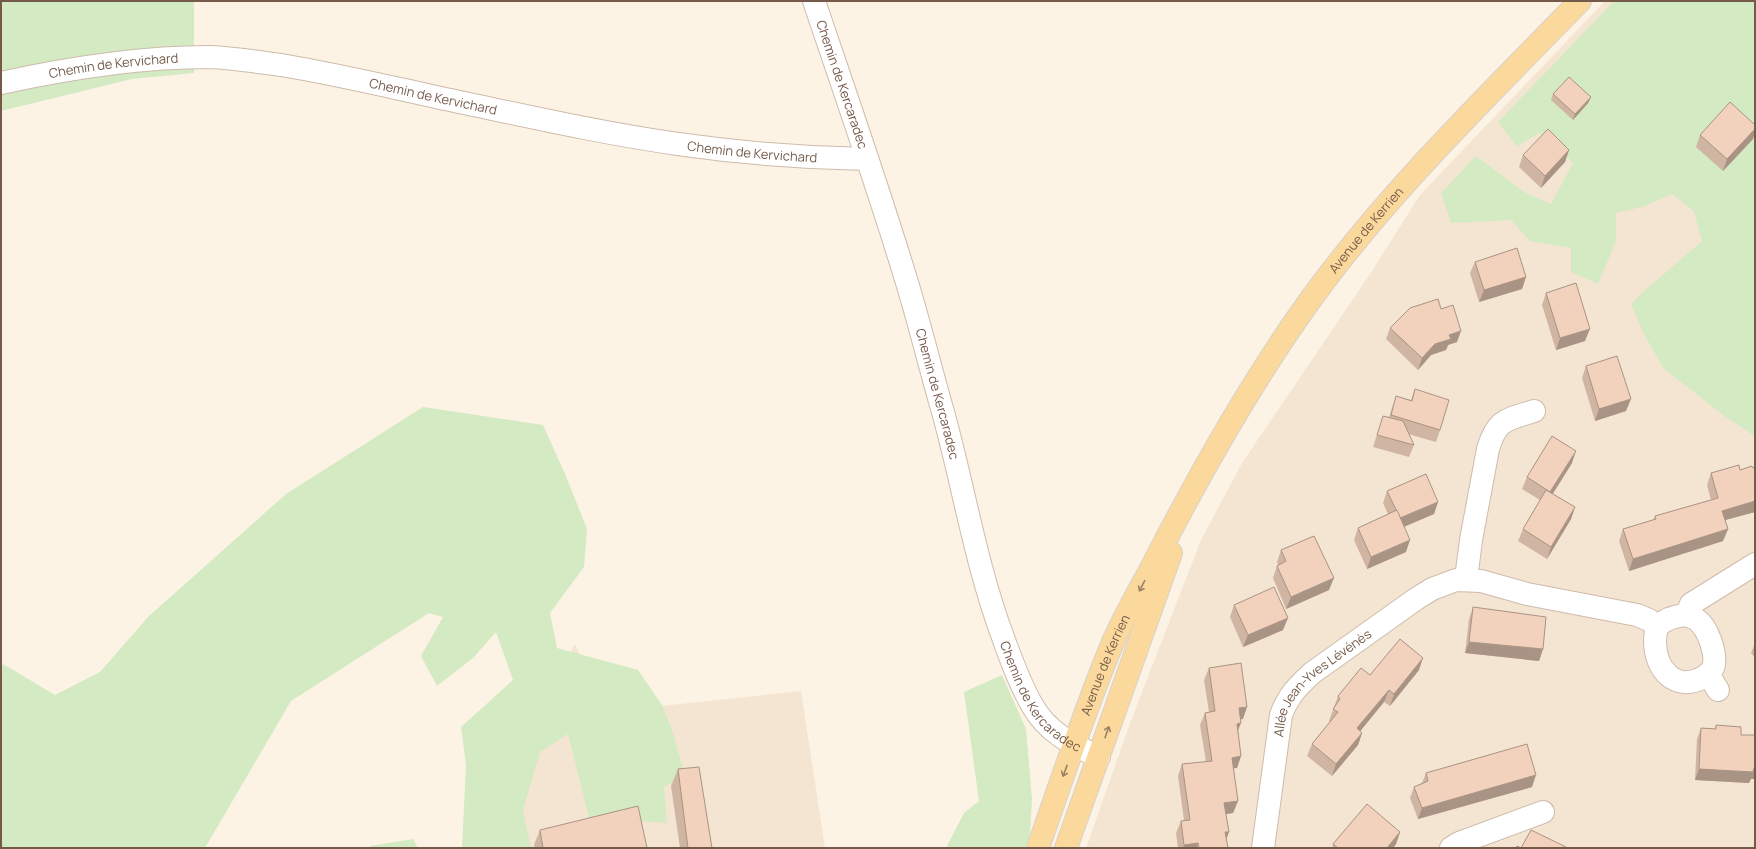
<svg xmlns="http://www.w3.org/2000/svg" width="1756" height="849" font-family="Manrope,sans-serif">
	<style>
		.residential { fill: #f4e5d3 }
		.green { fill: #d3eac3 }
		.lines { fill: none; stroke-linecap: round; stroke-linejoin: round }
		.minor-casing { stroke: #cebbab; stroke-width: 24 }
		.major-casing { stroke: #d8d1cc; stroke-width: 24 }
		.minor { stroke: #fff; stroke-width: 22 }
		.major { stroke: #fbd99d; stroke-width: 22 }
		.wall { fill: #d0b5a2 }
		.shaded-wall { fill: #a99384 }
		.building { fill: #f2d2bc; stroke: #a99384 }
		.oneway { stroke: #9d8063 }
		.labels { text-anchor: middle; stroke-width: 3.5; stroke-linejoin: round; paint-order: stroke }
		.street-label { font-size: 13px; fill: #755a4a; stroke: #fff7eb }
	</style>
	<rect width="100%" height="100%" fill="#fcf3e5"/>
	<!-- residential -->
	<g class="residential">
		<polygon points="1605,1 1755,1 1755,848 1086,848 1132,718 1201,540 1242,463 1370,274 1420,195"/>
		<polygon points="575,644 605,712 801,691 825,848 495,848 487,812"/>
	</g>
	<!-- green -->
	<g class="green">
		<polygon points="1,1 194,1 194,73 132,79 1,111"/>
		<polygon points="1614,1 1755,1 1755,436 1727,418 1663,368 1643,332 1631,304 1642,293 1702,241 1694,211 1672,194 1642,207 1616,213 1616,241 1598,284 1571,272 1571,248 1530,241 1511,220 1451,223 1441,193 1476,156 1524,192 1551,204 1573,163 1539,133 1517,146 1498,122"/>
		<polygon points="423,407 543,425 565,474 587,529 584,567 550,613 557,648 638,670 662,705 672,730 685,775 664,787 667,823 589,818 568,734 540,752 523,810 531,848 462,848 466,765 461,727 513,680 496,632 473,658 437,686 421,656 443,617 429,613 291,701 205,848 1,848 1,670 3,664 55,695 100,672 148,617 286,494"/>
		<polygon points="1002,675 1026,729 1032,799 1030,835 1025,848 946,848 964,813 979,801 964,692"/>
		<polygon points="413,839 418,848 369,848 370,846"/>
	</g>
	<g class="lines">
		<defs>
			<g id="minor">
				<path id="s1" d="M814 1C845 93 877 184 905 276 919 321 930 367 943 412 964 488 976 566 1004 640 1012 662 1020 684 1032 705 1047 732 1071 744 1099 757"/>
				<path id="s2" d="M1 83C69 68 140 57 210 57 234 58 258 62 281 65 336 74 390 87 445 99 522 115 600 133 678 144 741 153 804 158 867 159"/>
				<path d="M1466 579 1471 540 1488 449C1497 419 1506 420 1534 411"/>
				<path d="M1686 615C1690 617 1695 618 1697 620 1708 628 1716 652 1714 665 1713 670 1708 674 1704 677 1675 693 1655 669 1655 641 1655 637 1656 630 1658 626 1666 618 1676 616 1686 615Z"/>
				<polyline points="1686,615 1691,604 1755,564"/>
				<polyline points="1708,674 1718,690"/>
				<path id="s3" d="M1263 848 1281 715C1288 696 1297 687 1312 673L1416 599 1432 589 1456 580 1481 581 1527 594 1637 615 1649 620 1657 627"/>
				<polyline points="1451,848 1459,843 1543,812"/>
			</g>
			<g id="major">
				<path id="s4" d="M1038 848C1062 779 1085 709 1113 642 1127 610 1145 581 1160 551 1203 468 1247 390 1301 313 1381 199 1483 101 1580 1"/>
				<polyline points="1066,848 1171,553"/>
			</g>
		</defs>
		<!-- minor casing -->
		<use href="#minor" class="minor-casing"/>
		<!-- major casing -->
		<use href="#major" class="major-casing"/>
		<!-- minor -->
		<use href="#minor" class="minor"/>
		<!-- major -->
		<use href="#major" class="major"/>
	</g>
	<!-- wall -->
	<g class="wall">
		<polygon points="1553,94 1591,97 1588,103 1573,120 1551,100"/>
		<polygon points="1755,125 1755,133 1753,139 1723,171 1696,147 1700,135"/>
		<polygon points="1569,150 1565,162 1541,188 1519,167 1523,155"/>
		<polygon points="1475,262 1526,277 1522,289 1479,302 1470,273"/>
		<polygon points="1546,293 1585,341 1556,350 1542,305"/>
		<polygon points="1441,309 1457,342 1448,345 1446,350 1431,355 1418,370 1386,339 1390,328"/>
		<polygon points="1586,366 1626,411 1595,421 1582,378"/>
		<polygon points="1415,389 1440,430 1436,442 1408,434 1414,445 1409,457 1373,447 1383,416 1389,417 1396,396 1411,400"/>
		<polygon points="1572,463 1553,494 1575,507 1571,519 1547,559 1518,541 1523,529 1540,500 1522,489 1527,477"/>
		<polygon points="1753,468 1755,468 1755,512 1725,520 1728,529 1723,541 1629,571 1619,541 1623,529 1653,520 1655,516 1711,500 1707,485 1711,473"/>
		<polygon points="1387,491 1438,502 1434,514 1404,527 1406,552 1367,569 1354,540 1358,528 1388,514 1383,503"/>
		<polygon points="1281,550 1329,590 1286,609 1273,578 1277,566 1278,565 1277,562"/>
		<polygon points="1234,605 1283,630 1243,647 1230,617"/>
		<polygon points="1473,607 1543,649 1539,661 1465,653 1469,619"/>
		<polygon points="1755,643 1755,658 1751,653"/>
		<polygon points="1209,668 1243,719 1240,719 1238,731 1241,756 1237,768 1233,768 1238,801 1233,813 1226,814 1229,832 1226,839 1228,848 1178,848 1176,833 1181,821 1184,820 1178,776 1182,764 1206,762 1200,725 1205,713 1209,712 1204,680"/>
		<polygon points="1419,670 1390,706 1384,702 1360,731 1362,733 1358,745 1332,776 1307,756 1312,744 1330,722 1329,721 1338,696 1370,675"/>
		<polygon points="1716,725 1741,735 1755,735 1755,779 1751,779 1749,783 1695,780 1697,739 1701,728 1715,729"/>
		<polygon points="678,769 712,848 680,848 671,786"/>
		<polygon points="1426,773 1532,787 1418,819 1410,798 1414,787 1422,783"/>
		<polygon points="540,830 647,848 535,848 534,845"/>
		<polygon points="1400,832 1396,844 1393,848 1332,848 1333,844"/>
	</g>
	<!-- shaded-wall -->
	<g class="shaded-wall">
		<polygon points="1591,97 1588,103 1573,120 1575,114"/>
		<polygon points="1755,129 1755,133 1753,139 1723,171 1727,159"/>
		<polygon points="1569,150 1565,162 1541,188 1545,176"/>
		<polygon points="1526,277 1522,289 1479,302 1484,290"/>
		<polygon points="1590,329 1585,341 1556,350 1560,338"/>
		<polygon points="1461,331 1457,342 1448,345 1446,350 1431,355 1418,370 1422,358 1435,344 1449,335"/>
		<polygon points="1631,399 1626,411 1595,421 1599,409"/>
		<polygon points="1576,451 1572,463 1546,504 1550,492"/>
		<polygon points="1755,501 1755,512 1718,522 1722,511"/>
		<polygon points="1438,502 1434,514 1396,530 1400,518"/>
		<polygon points="1575,507 1571,519 1547,559 1551,547"/>
		<polygon points="1728,529 1723,541 1629,571 1633,559"/>
		<polygon points="1410,540 1406,552 1367,569 1371,557"/>
		<polygon points="1334,578 1329,590 1286,609 1291,597"/>
		<polygon points="1288,618 1283,630 1243,647 1248,635"/>
		<polygon points="1469,642 1543,649 1539,661 1465,653"/>
		<polygon points="1423,658 1419,670 1390,706 1394,694"/>
		<polygon points="1389,690 1384,702 1353,740 1357,728"/>
		<polygon points="1247,707 1243,719 1234,720 1239,708"/>
		<polygon points="1241,723 1236,735 1237,724"/>
		<polygon points="1362,733 1358,745 1332,776 1336,764"/>
		<polygon points="1241,756 1237,768 1227,769 1232,758"/>
		<polygon points="1754,768 1755,768 1755,779 1751,779 1749,783 1695,780 1699,769"/>
		<polygon points="1536,775 1532,787 1418,819 1422,808"/>
		<polygon points="1238,801 1233,813 1220,815 1224,803"/>
		<polygon points="1225,832 1229,832 1225,843"/>
		<polygon points="1400,832 1396,844 1393,848 1387,848"/>
		<polygon points="1198,843 1197,848 1183,848 1184,845"/>
	</g>
	<!-- building -->
	<g class="building">
		<polygon points="1569,77 1591,97 1575,114 1553,94"/>
		<polygon points="1730,102 1755,125 1755,129 1727,159 1700,135"/>
		<polygon points="1548,129 1569,150 1545,176 1523,155"/>
		<polygon points="1517,248 1526,277 1484,290 1475,262"/>
		<polygon points="1576,283 1590,329 1560,338 1546,293"/>
		<polygon points="1438,299 1441,309 1453,305 1461,331 1449,335 1451,339 1435,344 1422,358 1390,328 1410,308"/>
		<polygon points="1617,356 1631,399 1599,409 1586,366"/>
		<polygon points="1415,389 1449,400 1440,430 1391,415 1396,396 1412,401"/>
		<polygon points="1383,416 1403,421 1414,445 1377,435"/>
		<polygon points="1552,436 1576,451 1550,492 1527,477"/>
		<polygon points="1739,465 1740,470 1752,466 1753,468 1755,468 1755,501 1722,511 1728,529 1633,559 1623,529 1656,519 1655,516 1718,498 1711,473"/>
		<polygon points="1426,474 1438,502 1400,518 1387,491"/>
		<polygon points="1546,490 1575,507 1551,547 1523,529"/>
		<polygon points="1397,510 1410,540 1371,557 1358,528"/>
		<polygon points="1314,536 1334,578 1291,597 1277,566 1286,561 1281,550"/>
		<polygon points="1274,587 1288,618 1248,635 1234,605"/>
		<polygon points="1473,607 1546,617 1543,649 1469,642"/>
		<polygon points="1400,639 1423,658 1394,694 1389,690 1357,728 1362,733 1336,764 1312,744 1338,712 1333,709 1340,699 1338,696 1361,668 1370,675"/>
		<polygon points="1241,663 1247,707 1239,708 1241,723 1237,724 1241,756 1232,758 1238,801 1224,803 1229,832 1225,832 1228,848 1199,848 1198,843 1184,845 1181,821 1190,820 1182,764 1212,761 1205,713 1215,711 1209,668"/>
		<polygon points="1716,725 1741,727 1741,735 1755,735 1755,768 1754,768 1753,772 1699,769 1701,728 1716,729"/>
		<polygon points="1527,744 1536,775 1422,808 1414,787 1428,781 1426,773"/>
		<polygon points="699,767 712,848 688,848 678,769"/>
		<polygon points="1367,804 1400,832 1387,848 1338,848 1333,844"/>
		<polygon points="638,806 647,848 543,848 540,830"/>
		<polygon points="1531,830 1566,847 1566,848 1516,848 1517,846 1521,848"/>
	</g>
	<!-- one-way arrows -->
	<defs><path id="oneway-shaft" d="M-6 0H5M1.5-3L5.5 0L1.5 3" fill="none" stroke-width="1.6" stroke-linecap="round" stroke-linejoin="round"/></defs>
	<g class="oneway">
		<use href="#oneway-shaft" transform="translate(1142 586) rotate(117)"/>
		<use href="#oneway-shaft" transform="translate(1107 732) rotate(-71)"/>
		<use href="#oneway-shaft" transform="translate(1065 771) rotate(110)"/>
	</g>
	<g class="labels">
		<!-- street labels -->
		<g class="street-label">
			<text dy="5" stroke="none"><textPath href="#s2" startOffset="114">Chemin de Kervichard</textPath></text>
			<text dy="5" stroke="none"><textPath href="#s1" startOffset="88">Chemin de Kercaradec</textPath></text>
			<text dy="5" stroke="none"><textPath href="#s2" startOffset="438">Chemin de Kervichard</textPath></text>
			<text dy="5" stroke="none"><textPath href="#s2" startOffset="762">Chemin de Kervichard</textPath></text>
			<text dy="5" stroke="none"><textPath href="#s4" startOffset="704">Avenue de Kerrien</textPath></text>
			<text dy="5" stroke="none"><textPath href="#s1" startOffset="412">Chemin de Kercaradec</textPath></text>
			<text dy="5" stroke="none"><textPath href="#s4" startOffset="195">Avenue de Kerrien</textPath></text>
			<text dy="5" stroke="none"><textPath href="#s3" startOffset="185">Allée Jean-Yves Lévénès</textPath></text>
			<text dy="5" stroke="none"><textPath href="#s1" startOffset="736">Chemin de Kercaradec</textPath></text>
		</g>
	</g>
	<!-- border -->
	<rect width="1756" height="849" fill="none" stroke="#755a4a" stroke-width="4"/>
</svg>
